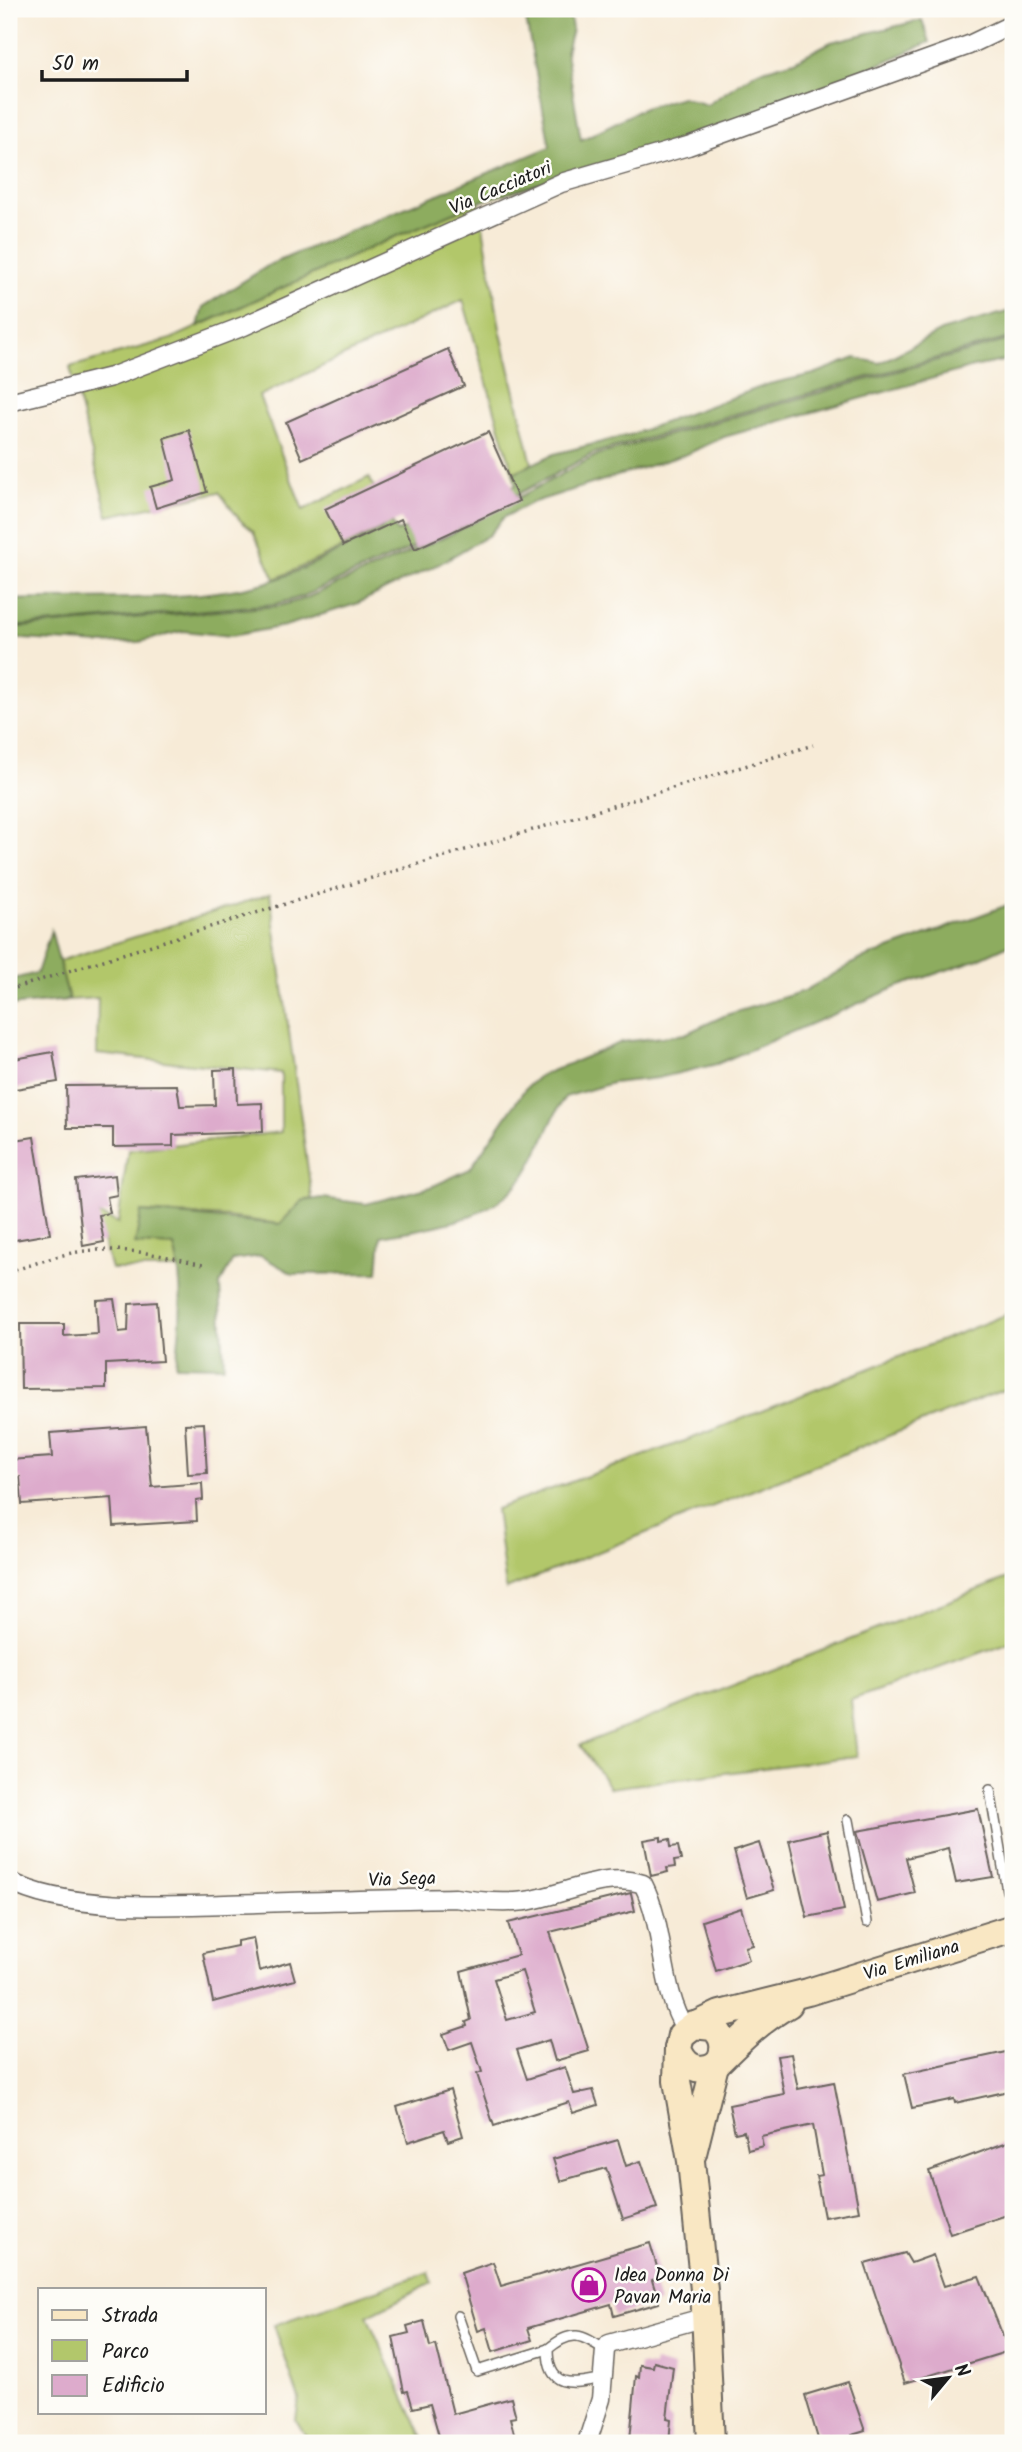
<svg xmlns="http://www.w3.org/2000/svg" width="1022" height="2452" font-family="Kalam,sans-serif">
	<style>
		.green { fill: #b2c76b; stroke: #677244; stroke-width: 2 }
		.forest { fill: #8dac5f; stroke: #54643e; stroke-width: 2 }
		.building { fill: #ddabcc; fill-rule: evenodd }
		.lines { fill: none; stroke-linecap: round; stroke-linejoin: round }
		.service-casing { stroke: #69645d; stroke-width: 12 }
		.minor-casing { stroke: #69645d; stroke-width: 21 }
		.secondary-casing { stroke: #69645d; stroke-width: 30 }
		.path { stroke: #69645d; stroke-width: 3.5; stroke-dasharray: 2 5; stroke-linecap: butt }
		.service { stroke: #fff; stroke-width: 9 }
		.minor { stroke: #fff; stroke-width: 18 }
		.secondary { stroke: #f9e7c3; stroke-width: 26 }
		.labels { text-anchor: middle; stroke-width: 5; stroke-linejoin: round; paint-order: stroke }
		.street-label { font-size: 19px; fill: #1c1c1c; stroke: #fdfcf7 }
		.poi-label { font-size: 19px; fill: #1c1c1c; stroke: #fdfcf7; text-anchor: start }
	</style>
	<rect width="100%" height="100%" fill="#fdfcf7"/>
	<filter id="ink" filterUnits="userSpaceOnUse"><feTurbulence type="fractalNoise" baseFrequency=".0143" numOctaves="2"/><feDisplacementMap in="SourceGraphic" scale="14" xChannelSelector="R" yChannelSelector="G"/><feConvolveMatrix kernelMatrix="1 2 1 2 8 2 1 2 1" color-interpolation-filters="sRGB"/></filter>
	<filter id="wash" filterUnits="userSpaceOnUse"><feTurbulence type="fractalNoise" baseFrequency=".00686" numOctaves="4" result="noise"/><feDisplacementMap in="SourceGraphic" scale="28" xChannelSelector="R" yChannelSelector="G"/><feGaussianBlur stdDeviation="1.57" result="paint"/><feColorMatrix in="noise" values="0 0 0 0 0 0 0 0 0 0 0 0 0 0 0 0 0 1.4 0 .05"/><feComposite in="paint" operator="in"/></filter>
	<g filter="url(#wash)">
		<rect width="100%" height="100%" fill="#f7ebd7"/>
		<!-- green -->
		<g class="green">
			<polygon points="479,202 500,329 532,464 513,473 463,300 259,396 303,510 369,477 389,517 381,530 275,579 253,531 240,520 219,492 108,516 70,367 171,339 392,238"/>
			<polygon points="270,894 312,1199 302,1201 280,1224 227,1217 142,1212 174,1246 179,1269 111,1269 95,1213 118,1223 128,1150 281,1132 281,1073 97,1054 98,998 69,1000 59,961"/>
			<polygon points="1013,1312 1013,1386 506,1589 496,1509 701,1435"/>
			<polygon points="1013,1576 1013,1641 851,1700 857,1756 610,1788 580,1745"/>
			<polygon points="429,2272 432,2283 367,2316 425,2443 310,2443 296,2420 299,2399 274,2325"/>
		</g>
		<!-- forest -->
		<g class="forest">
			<polygon points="524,9 569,9 572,29 566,52 581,140 644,108 682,97 707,105 756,72 794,61 831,42 922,20 930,42 807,96 689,137 479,202 392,238 198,326 203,307 271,264 550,147"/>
			<path d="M1013 310V337L594 453 450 531 301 597 276 604 9 627V600C88 597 188 603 265 583 300 573 347 546 381 530L389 517 397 532 516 485 513 473 554 454 630 435 769 384 814 374 855 358 880 363 941 331Z"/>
			<polygon points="1013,339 1013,359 973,367 724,437 687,454 531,503 504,517 489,535 439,564 356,604 285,626 231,636 183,631 139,642 100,644 9,638 9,628 279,606 304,599 453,533 597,455"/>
			<path d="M1013 903V943L976 960 897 987 717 1064 658 1078 612 1083 565 1097C549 1121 538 1160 522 1179 488 1222 432 1227 381 1236L378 1273 293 1274 261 1256 233 1260 220 1284 224 1366 176 1365C181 1326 184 1284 174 1246L135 1244 141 1212 280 1224 302 1201 323 1198 366 1204 431 1187 470 1169 525 1089 539 1076 622 1042 685 1034 726 1015 804 991 859 960Z"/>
			<polygon points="51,930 69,1000 9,1006 9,980 37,973"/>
		</g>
		<g id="blocks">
			<!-- building -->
			<g class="building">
				<polygon points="448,349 464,386 302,459 286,422"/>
				<polygon points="189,430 207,492 156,508 150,487 175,480 164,438"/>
				<polygon points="488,432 519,501 415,549 401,519 343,546 325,509"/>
				<polygon points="53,1052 58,1082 9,1090 9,1060"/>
				<polygon points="236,1069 237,1104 262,1103 263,1132 173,1135 173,1146 113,1147 113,1128 67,1128 66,1086 177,1085 180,1106 215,1105 214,1070"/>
				<polygon points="34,1137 50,1234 9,1241 9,1141"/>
				<polygon points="115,1175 117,1195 107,1197 110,1213 99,1215 104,1242 83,1246 76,1180"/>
				<polygon points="114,1299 119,1332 128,1331 129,1304 157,1302 162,1361 106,1364 106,1388 21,1389 20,1324 64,1324 64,1336 98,1334 96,1300"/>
				<polygon points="204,1423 207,1473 188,1474 185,1424"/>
				<polygon points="146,1426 152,1487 202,1483 203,1500 196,1501 197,1521 114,1526 112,1498 22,1504 20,1477 9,1478 9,1460 52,1457 50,1433"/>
				<polygon points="978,1809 993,1877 956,1883 948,1848 906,1858 915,1893 877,1902 857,1831"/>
				<polygon points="827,1831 844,1910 807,1917 789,1840"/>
				<polygon points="661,1837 661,1841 670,1839 671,1847 678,1846 681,1860 674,1861 675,1867 667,1868 668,1872 651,1876 644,1840"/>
				<polygon points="759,1843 774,1890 747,1898 734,1851"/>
				<path d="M631 1893 635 1911 550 1932 589 2051 555 2061 549 2040 517 2050 527 2079 565 2067 574 2094 593 2090 598 2105 573 2113 569 2102 494 2126 477 2074 482 2072 472 2042 449 2050 443 2034 467 2026 466 2022 471 2020 461 1971 518 1955 508 1923ZM522 1971 535 2012 507 2020 494 1979Z"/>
				<polygon points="741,1908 753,1945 745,1947 749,1960 716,1971 702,1921"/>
				<polygon points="253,1938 259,1971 290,1962 295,1980 213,2002 203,1953 237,1946 237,1941"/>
				<polygon points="1006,2052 1013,2090 955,2103 954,2099 912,2108 904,2074"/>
				<polygon points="791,2054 798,2089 834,2082 859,2211 824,2217 816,2176 822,2175 813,2125 761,2136 763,2146 748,2150 744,2131 735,2133 729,2105 784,2094 777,2056"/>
				<polygon points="450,2090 463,2136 448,2141 444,2130 408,2142 397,2107"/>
				<polygon points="618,2140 626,2166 641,2161 657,2208 623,2219 606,2168 560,2181 553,2159"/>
				<polygon points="1013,2140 1013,2213 950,2234 929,2171"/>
				<polygon points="650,2243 660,2277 652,2280 659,2303 614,2316 611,2304 528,2328 532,2340 493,2352 486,2328 478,2331 461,2273 493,2262 501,2286"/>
				<polygon points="905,2253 911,2263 933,2255 944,2286 979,2276 1009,2351 905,2383 865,2264"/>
				<polygon points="424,2321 430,2347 436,2345 453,2414 511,2398 516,2417 510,2418 515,2437 491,2443 441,2443 430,2404 413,2408 408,2391 404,2392 393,2337 409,2333 407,2326"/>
				<polygon points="654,2362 673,2367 667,2418 671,2419 669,2443 633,2443 630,2440 636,2376 639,2377 640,2365 653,2367"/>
				<polygon points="848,2382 865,2431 852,2435 855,2443 835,2443 834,2438 819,2442 805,2395"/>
			</g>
		</g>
	</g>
	<g filter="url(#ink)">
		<use href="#blocks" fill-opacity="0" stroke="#69645d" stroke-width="2"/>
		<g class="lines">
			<defs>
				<g id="service">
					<polyline points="990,1790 1007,1891"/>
					<polyline points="848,1820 867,1922"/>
					<polyline points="458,2316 477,2371 548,2349"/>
					<path d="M603 2378C572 2384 548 2390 548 2349 572 2329 581 2334 605 2350"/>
				</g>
				<g id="minor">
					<polyline points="9,402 111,377 244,326 561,183 688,146 969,45 1013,24"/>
					<path d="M9 1881C68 1914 189 1905 257 1903 323 1901 389 1899 455 1898 480 1902 501 1904 526 1901 565 1895 604 1871 643 1884 666 1929 659 1987 686 2030"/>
					<polyline points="587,2443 601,2399 605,2350 609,2344 706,2317"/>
				</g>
				<g id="secondary">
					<polyline points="699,2024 720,2014 808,1992 1013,1928"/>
					<polyline points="678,2049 677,2081 691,2161 704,2290 711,2443"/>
					<path d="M720 2060C726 2048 724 2035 712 2027L694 2025 681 2035 678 2049C684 2066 698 2074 715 2065 738 2042 760 2020 789 2004"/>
					<polyline points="693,2153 715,2065"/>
				</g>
			</defs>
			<!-- service casing -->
			<use href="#service" class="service-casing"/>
			<!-- minor casing -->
			<use href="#minor" class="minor-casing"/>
			<!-- secondary casing -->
			<use href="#secondary" class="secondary-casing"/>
			<!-- path -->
			<g class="path">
				<path d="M9 990C276 904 545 828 813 745"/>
				<path d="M9 1272C28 1266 47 1259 67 1254 111 1244 159 1254 203 1265"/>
			</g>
			<!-- service -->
			<use href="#service" class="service"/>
			<!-- minor -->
			<use href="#minor" class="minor"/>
			<!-- secondary -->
			<use href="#secondary" class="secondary"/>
		</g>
	</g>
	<!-- icons -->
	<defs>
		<symbol id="shop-ring" viewBox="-11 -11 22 22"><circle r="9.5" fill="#fdfcf7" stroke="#b5179e" stroke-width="1.5"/><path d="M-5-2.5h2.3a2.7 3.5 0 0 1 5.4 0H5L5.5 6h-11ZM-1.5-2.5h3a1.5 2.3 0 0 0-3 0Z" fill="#b5179e"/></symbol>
	</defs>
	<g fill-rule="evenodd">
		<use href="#shop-ring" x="570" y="2266" width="38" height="38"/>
	</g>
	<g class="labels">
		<!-- street labels -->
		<g class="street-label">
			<text transform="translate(500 187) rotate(-23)" y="7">Via Cacciatori</text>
			<text transform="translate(402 1878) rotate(-2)" y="7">Via Sega</text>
			<text transform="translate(911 1959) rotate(-17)" y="7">Via Emiliana</text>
		</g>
		<!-- poi labels -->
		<g class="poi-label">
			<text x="614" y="2281">Idea Donna Di<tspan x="614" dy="22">Pavan Maria</tspan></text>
		</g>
	</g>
	<!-- margin -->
	<rect width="1022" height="2452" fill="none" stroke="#fdfcf7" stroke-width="35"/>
	<!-- legend -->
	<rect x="38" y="2288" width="228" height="126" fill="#fdfcf7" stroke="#a3a29f" stroke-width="2"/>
	<rect x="52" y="2310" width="35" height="10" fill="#f9e7c3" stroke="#a3a29f" stroke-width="2"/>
	<text x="102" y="2322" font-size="21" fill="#1c1c1c">Strada</text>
	<rect x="52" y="2340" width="35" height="21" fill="#b2c76b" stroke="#a3a29f" stroke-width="2"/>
	<text x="102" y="2358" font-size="21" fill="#1c1c1c">Parco</text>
	<rect x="52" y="2375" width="35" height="21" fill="#ddabcc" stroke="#a3a29f" stroke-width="2"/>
	<text x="102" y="2392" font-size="21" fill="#1c1c1c">Edificio</text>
	<!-- north arrow -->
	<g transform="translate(948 2378) rotate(61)" stroke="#fdfcf7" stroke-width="5" paint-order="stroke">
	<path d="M0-5L12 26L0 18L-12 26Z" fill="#1c1c1c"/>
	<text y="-10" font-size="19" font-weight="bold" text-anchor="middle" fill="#1c1c1c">N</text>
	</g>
	<!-- scale -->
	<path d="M42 70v10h145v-10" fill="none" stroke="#1c1c1c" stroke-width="3.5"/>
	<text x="52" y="70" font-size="21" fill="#1c1c1c" stroke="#fdfcf7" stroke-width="5" paint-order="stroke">50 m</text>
</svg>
